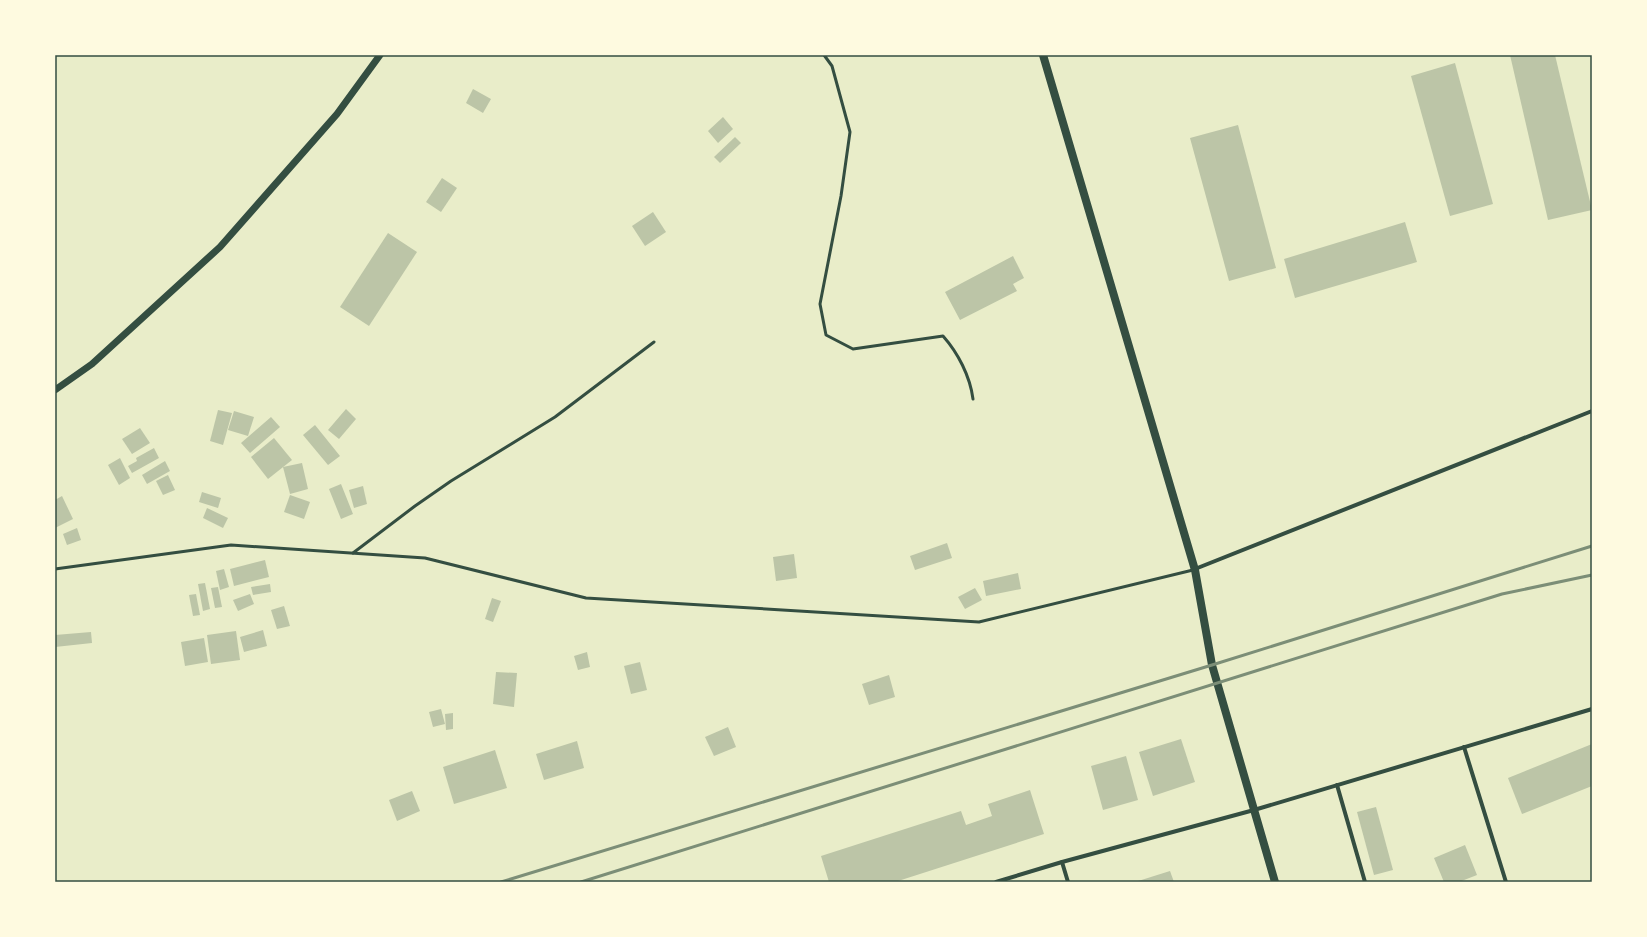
<svg xmlns="http://www.w3.org/2000/svg" width="1647" height="937" font-family="'Space Grotesk',sans-serif">
	<style>
		.building { fill: #bcc5a7 }
		.lines { fill: none; stroke-linecap: round; stroke-linejoin: round }
		.service { stroke: #344e41; stroke-width: 3 }
		.minor { stroke: #344e41; stroke-width: 4 }
		.tertiary { stroke: #344e41; stroke-width: 7 }
		.secondary { stroke: #344e41; stroke-width: 8 }
		.rail { stroke: #7c8e77; stroke-width: 3 }
		.neatline { fill: none; stroke: #344e41; stroke-width: 1.5 }
	</style>
	<rect width="100%" height="100%" fill="#e9edc9"/>
	<!-- building -->
	<g class="building">
		<polygon points="1510,55 1555,55 1592,210 1548,220"/>
		<polygon points="1455,63 1493,204 1450,216 1411,76"/>
		<polygon points="473,89 491,99 483,113 466,103"/>
		<polygon points="723,117 733,129 718,143 708,131"/>
		<polygon points="1238,125 1276,268 1229,281 1190,138"/>
		<polygon points="735,137 741,143 720,163 714,157"/>
		<polygon points="442,178 457,188 441,212 426,202"/>
		<polygon points="653,212 666,232 645,246 632,226"/>
		<polygon points="1405,222 1417,262 1295,298 1284,259"/>
		<polygon points="388,233 417,252 369,326 340,307"/>
		<polygon points="1013,256 1024,278 1013,284 1017,291 960,320 945,292"/>
		<polygon points="346,409 356,419 339,439 328,430"/>
		<polygon points="218,410 232,413 223,445 210,441"/>
		<polygon points="234,411 254,417 248,436 228,430"/>
		<polygon points="271,417 280,427 250,453 241,443"/>
		<polygon points="315,425 340,456 328,465 303,435"/>
		<polygon points="140,428 150,443 132,454 122,439"/>
		<polygon points="274,438 292,460 268,479 251,457"/>
		<polygon points="154,448 159,458 132,473 128,466 137,461 136,458"/>
		<polygon points="120,458 130,478 119,485 108,465"/>
		<polygon points="165,461 170,471 147,484 142,475"/>
		<polygon points="302,463 308,489 290,494 283,467"/>
		<polygon points="168,475 175,490 163,495 156,481"/>
		<polygon points="341,484 353,514 341,519 329,489"/>
		<polygon points="363,486 367,504 354,508 349,490"/>
		<polygon points="202,492 221,498 218,508 199,502"/>
		<polygon points="290,495 310,502 304,519 284,512"/>
		<polygon points="62,496 73,519 55,528 55,500"/>
		<polygon points="207,508 228,518 223,528 203,518"/>
		<polygon points="77,528 81,540 67,545 63,534"/>
		<polygon points="947,543 952,558 915,570 910,556"/>
		<polygon points="794,554 797,578 776,581 773,557"/>
		<polygon points="265,560 269,577 234,586 230,569"/>
		<polygon points="224,569 229,587 220,590 216,571"/>
		<polygon points="1018,573 1021,589 986,596 983,581"/>
		<polygon points="205,583 210,609 203,611 198,584"/>
		<polygon points="270,584 271,592 253,595 251,587"/>
		<polygon points="218,587 222,607 215,608 211,588"/>
		<polygon points="975,588 982,600 965,609 958,597"/>
		<polygon points="196,594 200,615 193,616 189,595"/>
		<polygon points="250,594 254,604 238,611 233,600"/>
		<polygon points="492,598 501,601 493,622 485,619"/>
		<polygon points="284,606 290,626 277,629 271,610"/>
		<polygon points="263,630 267,646 244,652 240,637"/>
		<polygon points="236,631 240,660 211,664 207,635"/>
		<polygon points="91,632 92,643 55,647 55,635"/>
		<polygon points="204,638 208,662 185,666 181,642"/>
		<polygon points="587,652 590,667 578,670 574,656"/>
		<polygon points="640,662 647,690 631,694 624,666"/>
		<polygon points="496,672 517,673 514,707 493,704"/>
		<polygon points="889,675 895,697 869,705 862,684"/>
		<polygon points="441,709 445,724 433,727 429,712"/>
		<polygon points="453,713 453,729 446,730 445,714"/>
		<polygon points="728,727 736,747 714,756 705,737"/>
		<polygon points="1181,739 1195,782 1153,796 1139,752"/>
		<polygon points="577,741 584,768 544,780 536,754"/>
		<polygon points="1592,744 1592,786 1522,814 1508,778"/>
		<polygon points="495,750 507,788 454,804 443,767"/>
		<polygon points="1126,756 1138,800 1103,810 1091,766"/>
		<polygon points="1030,790 1044,834 895,882 829,882 821,856 961,811 966,825 992,816 988,804"/>
		<polygon points="412,791 420,811 397,821 389,800"/>
		<polygon points="1376,807 1393,870 1374,875 1357,812"/>
		<polygon points="1465,845 1477,875 1459,882 1444,882 1434,858"/>
		<polygon points="1170,871 1174,882 1135,882"/>
	</g>
	<g class="lines">
		<!-- service -->
		<g class="service">
			<path d="M824 55 832 66 850 132 841 196 820 304 826 335 853 349 943 336C958 353 970 376 973 399"/>
			<polyline points="353,553 415,506 451,481 555,417 654,342"/>
			<polyline points="55,569 231,545 425,558 586,598 979,622 1193,570"/>
		</g>
		<!-- minor -->
		<g class="minor">
			<polyline points="1195,569 1592,411"/>
			<polyline points="1464,747 1506,882"/>
			<polyline points="1337,785 1365,882"/>
			<polyline points="1062,862 1068,882"/>
			<polyline points="996,882 1062,862 1254,810 1592,709"/>
		</g>
		<!-- tertiary -->
		<polyline class="tertiary" points="55,390 92,364 220,247 337,114 380,55"/>
		<!-- secondary -->
		<polyline class="secondary" points="1043,55 1195,570 1212,665 1275,882"/>
		<!-- rail -->
		<g class="rail">
			<polyline points="501,882 1212,665 1592,546"/>
			<polyline points="581,882 1502,594 1592,575"/>
		</g>
	</g>
	<!-- border -->
	<rect width="1647" height="937" fill="none" stroke="#fefae0" stroke-width="112"/>
	<rect x="56" y="56" width="1535" height="825" class="neatline"/>
</svg>
